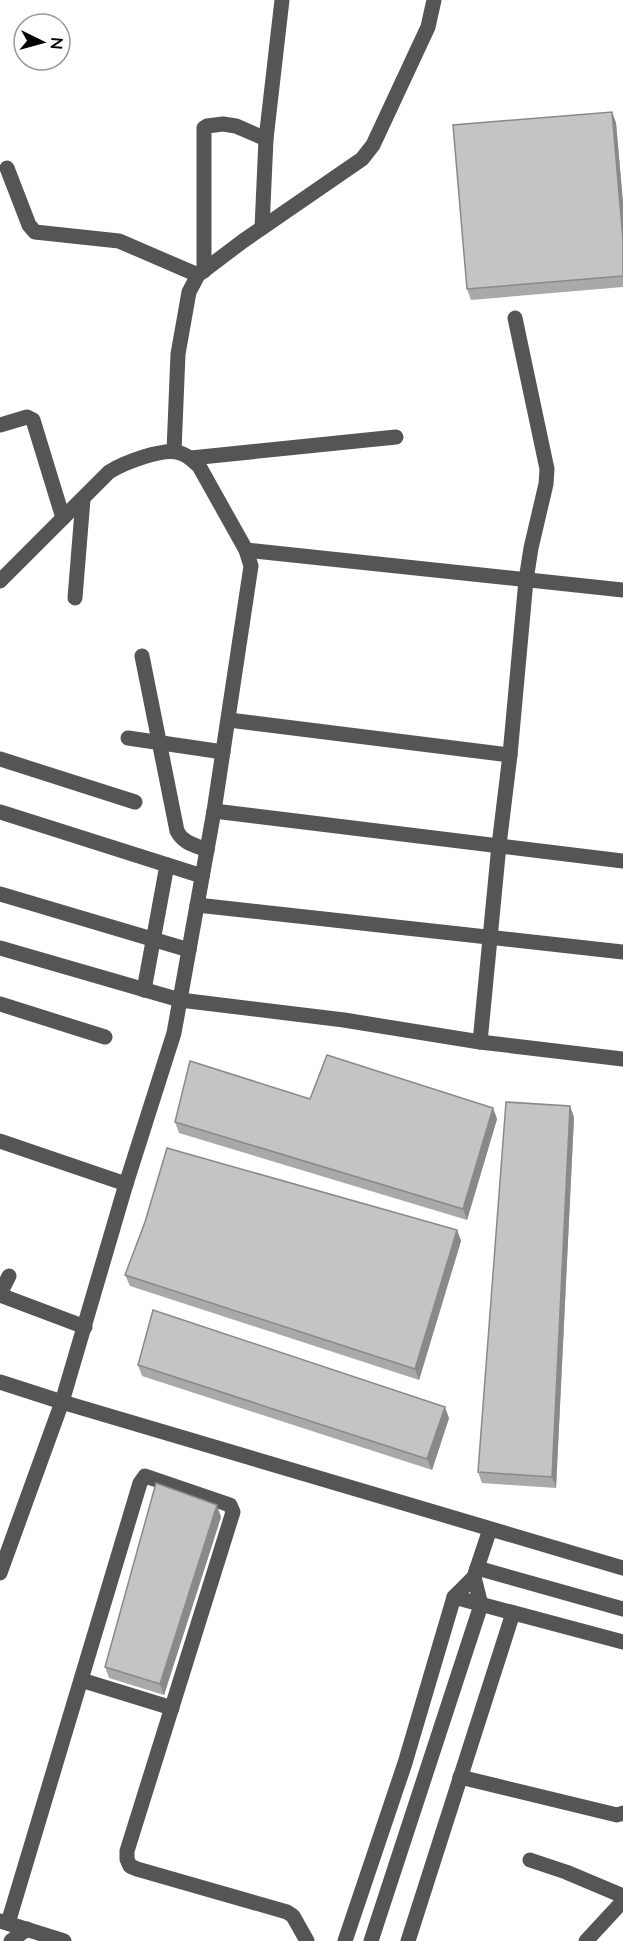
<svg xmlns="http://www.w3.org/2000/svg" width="623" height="1941" font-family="Lato,sans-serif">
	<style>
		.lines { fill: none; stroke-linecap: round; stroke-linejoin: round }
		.minor { stroke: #555; stroke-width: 15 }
		.wall { fill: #a9a9a9 }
		.shaded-wall { fill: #898989 }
		.building { fill: #c4c4c4; stroke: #898989; stroke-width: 1.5 }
	</style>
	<rect width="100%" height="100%" fill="#fff"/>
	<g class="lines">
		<!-- minor -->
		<g class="minor">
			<polyline points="7,168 29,225 35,232 119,241 198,275"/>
			<polyline points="262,228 266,139 282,0"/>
			<polyline points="204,271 204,128 207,126 223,124 236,126 266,139"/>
			<polyline points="0,425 27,417 33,420 63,518"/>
			<polyline points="174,451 178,354 189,292 198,275 243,241 362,159 373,145 428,27 434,0"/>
			<polyline points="191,458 396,437"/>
			<polyline points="246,550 623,590"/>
			<path d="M0 581 109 472C123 463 164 447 180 453 188 455 193 461 199 466L246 550 251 566 214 811 174 1033 126 1184 62 1402 0 1573"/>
			<polyline points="75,598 83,499"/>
			<path d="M142 656 177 831C183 843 194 845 207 850"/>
			<polyline points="229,720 510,755"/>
			<polyline points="128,738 223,752"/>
			<polyline points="0,759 135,802"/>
			<polyline points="214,811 623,861"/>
			<polyline points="0,812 202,876"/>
			<polyline points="0,894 189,950"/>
			<polyline points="197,905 623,952"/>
			<polyline points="0,948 180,1000 344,1020 480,1042 623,1059"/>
			<polyline points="144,990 167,865"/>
			<polyline points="0,1004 105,1037"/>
			<polyline points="480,1042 499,845 510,755 526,580 531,548 546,484 547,469 515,318"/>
			<polyline points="0,1141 126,1184"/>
			<polyline points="0,1294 9,1276"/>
			<polyline points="0,1295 85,1327"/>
			<polyline points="0,1382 62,1402 623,1568"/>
			<polyline points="477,1568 623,1609"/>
			<polyline points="454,1597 623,1642"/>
			<polyline points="81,1680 172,1708"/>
			<polyline points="460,1777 617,1815 623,1813"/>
			<polyline points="530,1860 566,1872 623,1896"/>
			<polyline points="0,1921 64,1941"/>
			<polyline points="8,1923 140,1483 145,1476 230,1505 233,1512 127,1851 127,1859 130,1866 137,1869 287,1912 293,1916 307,1941"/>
			<polyline points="11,1941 27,1929"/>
			<polyline points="345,1941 405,1763 454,1597 474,1577 490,1529"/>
			<polyline points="371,1941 481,1605 474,1577"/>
			<polyline points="408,1941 513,1613"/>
			<polyline points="586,1941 623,1901"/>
		</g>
	</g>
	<!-- wall -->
	<g class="wall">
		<polygon points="612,112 616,123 623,203 623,287 471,300 467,289"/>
		<polygon points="310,1099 493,1108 497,1119 467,1220 179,1133 175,1122"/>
		<polygon points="574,1117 556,1488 482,1483 478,1472"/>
		<polygon points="457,1230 461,1241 419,1380 130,1286 125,1275"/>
		<polygon points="138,1365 449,1418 432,1470 142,1376"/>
		<polygon points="221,1517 164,1695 109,1678 105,1667"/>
	</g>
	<!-- shaded-wall -->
	<g class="shaded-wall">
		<polygon points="612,112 616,123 623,203 623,240"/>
		<polygon points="570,1106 574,1117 556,1488 552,1477"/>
		<polygon points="493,1108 497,1119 467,1220 463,1209"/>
		<polygon points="457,1230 461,1241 419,1380 415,1369"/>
		<polygon points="445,1407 449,1418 432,1470 427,1459"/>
		<polygon points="217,1505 221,1517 164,1695 160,1684"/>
	</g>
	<!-- building -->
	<g class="building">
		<polygon points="612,112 623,240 623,276 467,289 453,125"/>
		<polygon points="327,1055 493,1108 463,1209 175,1122 190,1061 310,1099"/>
		<polygon points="506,1102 570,1106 552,1477 478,1472"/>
		<polygon points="167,1148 457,1230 415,1369 125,1275 145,1222"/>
		<polygon points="153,1310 445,1407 427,1459 138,1365"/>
		<polygon points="156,1483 217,1505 160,1684 105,1667"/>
	</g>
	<!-- north arrow -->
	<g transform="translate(42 42) rotate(95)"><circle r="28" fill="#ffffff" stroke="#999999" stroke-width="1.5"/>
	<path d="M0-4.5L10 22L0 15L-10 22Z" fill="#000000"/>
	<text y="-9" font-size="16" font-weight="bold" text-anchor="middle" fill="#000000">N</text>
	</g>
</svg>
